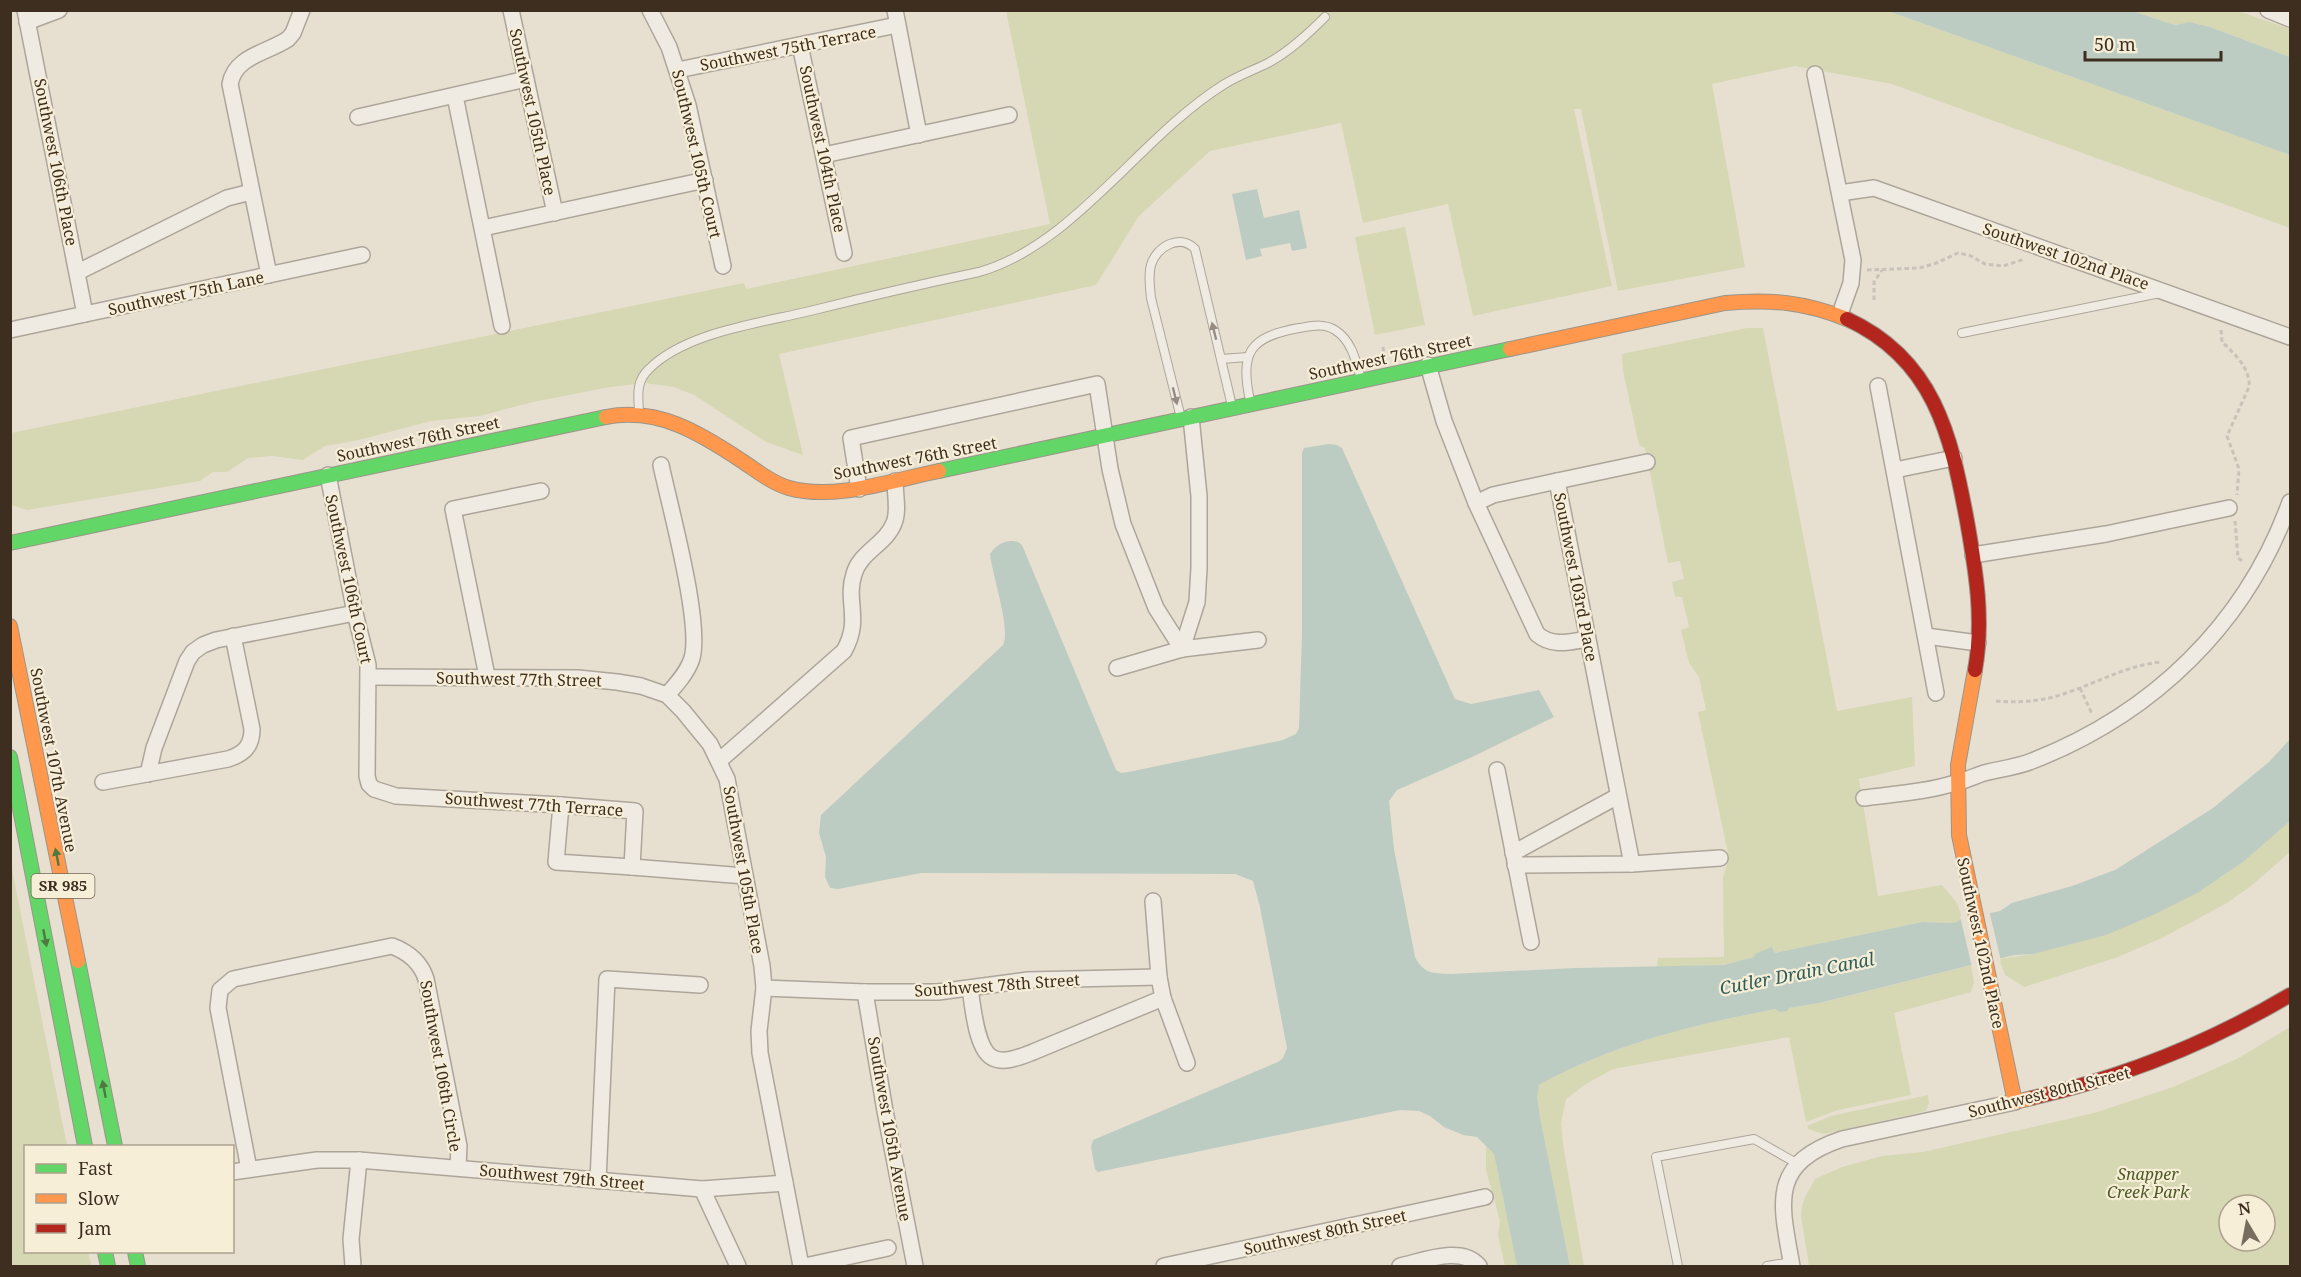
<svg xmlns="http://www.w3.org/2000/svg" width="2301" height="1277" font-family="'Noto Serif',serif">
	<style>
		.green { fill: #d6d7b3; fill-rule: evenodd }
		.water { fill: #bcccc2 }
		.pier { fill: #e7e0d1 }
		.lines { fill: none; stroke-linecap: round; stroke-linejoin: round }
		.lane-casing { stroke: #ada599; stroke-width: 10 }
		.street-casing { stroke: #ada599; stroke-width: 18 }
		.fast-casing { stroke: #9c958a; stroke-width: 16 }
		.slow-casing { stroke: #9c958a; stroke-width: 16 }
		.jam-casing { stroke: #9c958a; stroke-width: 16 }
		.path { stroke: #c8c2b9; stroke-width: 3; stroke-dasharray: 4.5 3; stroke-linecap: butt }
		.lane { stroke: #efebe3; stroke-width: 8 }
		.street { stroke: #efebe3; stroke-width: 15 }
		.fast { stroke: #63d668; stroke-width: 14 }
		.slow { stroke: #ff974d; stroke-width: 14 }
		.jam { stroke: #b3261e; stroke-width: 14 }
		.oneway { fill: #968c82 }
		.oneway2 { fill: #4e7a40 }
		.labels { text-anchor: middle; stroke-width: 4.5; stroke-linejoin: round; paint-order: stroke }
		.shield { fill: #f7eed8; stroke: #756857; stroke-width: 1.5 }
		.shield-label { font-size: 15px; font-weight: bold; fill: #3d2e20 }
		.street-label { font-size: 16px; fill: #3d2e20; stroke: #f7eed8 }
		.park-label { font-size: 16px; font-style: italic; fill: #4d5a26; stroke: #f7eed8 }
		.water-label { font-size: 18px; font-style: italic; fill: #2f5d5a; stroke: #f7eed8 }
	</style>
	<rect width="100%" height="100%" fill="#e7e0d1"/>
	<!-- green -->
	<g class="green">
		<polygon points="1006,11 1888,11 2290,155 2290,228 1892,84 1795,66 1712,84 1745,267 1618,291 1581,109 1574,109 1612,286 1473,316 1448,204 1363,223 1341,123 1210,151 1139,216 1096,285 779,354 803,455 766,442 694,395 674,387 645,383 610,387 533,402 480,416 431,421 359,440 325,446 303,460 272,456 248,458 227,472 213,472 200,481 27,510 11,505 11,433 744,283 746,289 1050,224"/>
		<polygon points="2133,11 2238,11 2290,29 2290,57 2210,27 2189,22 2176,25 2168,23"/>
		<polygon points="1405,227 1425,325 1375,335 1355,237"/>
		<polygon points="1747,328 1763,328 1837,711 1912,697 1915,766 1859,779 1878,896 1942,885 1957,903 1962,918 1955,923 1922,922 1775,953 1773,948 1756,954 1754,957 1724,965 1657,967 1658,958 1724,957 1723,878 1729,858 1698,712 1706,710 1699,677 1689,663 1681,630 1689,627 1682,597 1675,597 1672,582 1684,579 1680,561 1668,563 1645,448 1639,445 1623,371 1622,354"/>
		<polygon points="2290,821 2290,852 2251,886 2227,903 2162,938 2118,957 2024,987 2005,975 1999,959 2033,954 2222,877"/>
		<polygon points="10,859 67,1146 26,1146 26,1252 88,1252 91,1266 11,1266"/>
		<path d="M1971 965 1974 982 1971 992 1894 1013 1911 1095 1838 1110 1806 1122 1789 1037 1613 1069 1586 1084 1566 1099 1561 1123 1563 1144 1584 1266H1570L1540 1117 1537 1097 1539 1085C1613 1044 1693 1025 1775 1009L1779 1012 1789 1008 1819 1003Z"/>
		<path d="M2290 1027V1266H1809L1801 1216 1802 1206 1805 1197 1815 1179 1842 1167 1882 1156 1923 1152 2094 1113 2173 1087 2237 1059ZM2229 1205H2265V1241H2229Z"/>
		<polygon points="1928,1095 1929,1103 1926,1111 1824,1134 1808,1129 1807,1126 1831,1116"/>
		<polygon points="1486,1147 1494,1154 1517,1266 1505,1266 1498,1235 1500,1221 1486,1170"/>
	</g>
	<!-- water -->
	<g class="water">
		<polygon points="1888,11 2133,11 2168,23 2176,25 2189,22 2210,27 2290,57 2290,155"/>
		<polygon points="1257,189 1264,218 1299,210 1307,248 1292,251 1290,243 1260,249 1262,256 1246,260 1232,194"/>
		<path d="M1329 444 1337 445 1342 448 1455 699 1471 704 1539 690 1554 717 1470 758 1397 790 1389 801 1394 849 1415 957C1424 974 1432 973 1451 974L1575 968 1724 965 1754 957 1755 954 1772 947 1775 953 1922 922 1955 923 1961 919 2000 911 2012 903 2072 886 2115 870 2213 808 2269 762 2290 739V821L2244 861 2199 892 2153 915 2106 935 2033 954 2015 955 1971 965 1819 1003 1789 1008 1787 1011 1779 1012 1775 1009C1693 1025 1613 1044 1539 1085L1537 1097 1540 1117 1570 1266H1517L1494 1154 1477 1137 1463 1135 1444 1127 1430 1116 1419 1111 1400 1110 1098 1172 1095 1169 1091 1147 1093 1140 1278 1062 1283 1058 1287 1048 1260 907 1253 881 1235 874 921 873 838 889 830 888 825 877 826 857 819 833 821 815 1003 645C1011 628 992 575 990 554 996 543 1012 536 1022 545L1116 770 1121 773 1128 772 1283 740 1296 734 1299 728 1302 633V453L1304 448Z"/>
	</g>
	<!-- pier -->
	<polygon class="pier" points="1989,910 2001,961 1972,967 1960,916"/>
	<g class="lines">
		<defs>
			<g id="lane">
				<polyline points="1962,333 2160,293"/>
				<polyline points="1221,359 1248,357"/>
				<path d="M1250 401C1240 352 1249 337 1299 328 1312 326 1324 323 1335 330 1352 341 1356 361 1361 379"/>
				<path d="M639 411C638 395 636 381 649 369 686 332 761 323 810 311 866 297 922 284 979 272 1074 245 1139 138 1223 85 1237 76 1254 70 1268 63 1290 51 1308 34 1325 17"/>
				<path d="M1181 418 1151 298C1150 287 1148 276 1151 265 1156 247 1180 233 1195 249L1232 406"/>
				<polyline points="1678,1266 1656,1157 1754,1139 1798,1164"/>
				<polyline points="1767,1266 1792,1262"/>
			</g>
			<g id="street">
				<polyline points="25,10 85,314"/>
				<polyline points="511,10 555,213"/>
				<polyline points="650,10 669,47 688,105 723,266"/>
				<polyline points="895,10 919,135"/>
				<polyline points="2268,10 2290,19"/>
				<polyline points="27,22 59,10"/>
				<polyline points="800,45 844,253"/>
				<polyline points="678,70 897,25"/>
				<polyline points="1815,74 1853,260 1851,283 1840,314"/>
				<polyline points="455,96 502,326"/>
				<polyline points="358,117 526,79"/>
				<polyline points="824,155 1009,115"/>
				<polyline points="1840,193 1874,188 2290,337"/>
				<polyline points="483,228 705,180"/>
				<polyline points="78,272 227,198 251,192"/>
				<path d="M269 275 230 84C235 56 267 53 288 39L293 33 302 10"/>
				<polyline points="10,330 362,255"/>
				<polyline points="1428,365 1444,421 1476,503 1493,495 1557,481 1632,864"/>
				<polyline points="1878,386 1936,693"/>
				<path d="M661 465C669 504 704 629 691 661 686 674 676 685 667 695"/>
				<polyline points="1895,470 1954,458"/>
				<polyline points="328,475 355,613 368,665 367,776 369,784 374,789 396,796 561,805 635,811 632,867 745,876"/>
				<polyline points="1557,481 1647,462"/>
				<polyline points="859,489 851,438 1097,384 1110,469 1123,524 1156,608 1182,649"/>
				<path d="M1476 503 1537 634C1552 647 1569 642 1587 639"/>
				<polyline points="1973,555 2106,534 2229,508"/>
				<polyline points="1926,636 1978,643"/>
				<polyline points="1182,649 1197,602 1199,568 1199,496 1191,417"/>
				<polyline points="1117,668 1182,649 1258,640"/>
				<polyline points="487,676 453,509 541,491"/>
				<polyline points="369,677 578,678 617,682 641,686 667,695 683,711 710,744 727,779 762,966 764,988 759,1031 760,1053 801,1266"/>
				<path d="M719 761 844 651C862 619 845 602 854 574 860 552 886 544 894 523 899 512 895 494 895 481"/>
				<polyline points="1497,770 1531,942"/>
				<polyline points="148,774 154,748 187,661 193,652 203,645 216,640 355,613"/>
				<path d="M103 782 228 759C244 754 252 746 252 729L233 636"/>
				<path d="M1864 798C1895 794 1928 792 1958 782 1967 780 1975 776 1984 773 2000 769 2017 767 2032 761 2153 714 2246 624 2290 502"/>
				<polyline points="561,805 556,862 632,867"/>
				<polyline points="1513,853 1618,796"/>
				<polyline points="1515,865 1632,864 1720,858"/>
				<polyline points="1153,901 1159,977 1163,998 1187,1063"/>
				<polyline points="764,988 865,992 938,992 1028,980 1159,977"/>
				<path d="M970 989C973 1006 976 1050 993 1058 1005 1064 1022 1056 1033 1052L1163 998"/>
				<polyline points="865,992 885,1111 915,1266"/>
				<path d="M249 1169 218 1008 220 990 233 979 392 946C408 952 421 963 426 979L459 1146 458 1167"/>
				<polyline points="232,1172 317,1160 359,1160 702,1189 785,1183"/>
				<polyline points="598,1181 607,979 700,985"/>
				<polyline points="702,1189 738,1266"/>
				<polyline points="353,1266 351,1239 359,1160"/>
				<polyline points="805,1266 888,1248"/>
				<polyline points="1164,1266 1485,1197"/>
				<path d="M1400 1266C1423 1261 1462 1245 1479 1266"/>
				<path d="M1792 1266C1781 1204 1768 1164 1842 1139L2015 1102"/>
			</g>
			<g id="fast">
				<polyline points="939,471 1510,349"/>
				<polyline points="10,543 606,417"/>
				<polyline points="10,757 85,1146"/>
				<polyline points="78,961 115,1146"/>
				<polyline points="105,1252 108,1266"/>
				<polyline points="135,1252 138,1266"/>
			</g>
			<g id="slow">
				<path d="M1510 349 1725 303C1771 299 1804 302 1847 319"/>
				<path d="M606 417C658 407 700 433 742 461 757 471 772 483 789 488 835 501 893 480 939 471"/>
				<polyline points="10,626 78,961"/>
				<polyline points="1975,670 1958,765 1959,835 2015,1102 2032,1098"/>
			</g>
			<g id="jam">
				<path d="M1847 319C1934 359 1951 435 1967 521 1976 572 1984 619 1975 670"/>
				<path d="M2032 1098C2124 1077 2209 1043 2290 995"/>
			</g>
		</defs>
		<!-- lane casing -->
		<use href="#lane" class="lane-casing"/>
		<!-- street casing -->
		<use href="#street" class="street-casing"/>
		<!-- fast casing -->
		<use href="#fast" class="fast-casing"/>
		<!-- slow casing -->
		<use href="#slow" class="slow-casing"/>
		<!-- jam casing -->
		<use href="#jam" class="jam-casing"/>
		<!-- path -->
		<g class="path">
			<polyline points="1867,270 1919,268 1934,264 1958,253 1969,255 1985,264 2003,266 2025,259"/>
			<polyline points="1874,300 1874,282 1882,270"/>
			<path d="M2221 330 2222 342C2234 353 2251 369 2249 387L2227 436 2239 469 2237 495"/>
			<polyline points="1383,347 1384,355"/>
			<polyline points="2235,521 2238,558 2244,562"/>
			<polyline points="2080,688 2092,714"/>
			<path d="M1996 701C2021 703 2046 701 2069 692 2101 681 2128 665 2162 662"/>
		</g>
		<!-- lane -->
		<use href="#lane" class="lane"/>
		<!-- street -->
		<use href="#street" class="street"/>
		<!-- fast -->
		<use href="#fast" class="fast"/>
		<!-- slow -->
		<use href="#slow" class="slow"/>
		<!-- jam -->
		<use href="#jam" class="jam"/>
	</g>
	<!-- one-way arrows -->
	<defs><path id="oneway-solid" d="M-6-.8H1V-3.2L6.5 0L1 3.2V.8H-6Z" transform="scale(1.5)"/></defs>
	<g class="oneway">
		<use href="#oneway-solid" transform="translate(1214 331) rotate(-104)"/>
		<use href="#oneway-solid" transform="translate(1175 396) rotate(76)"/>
	</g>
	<g class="oneway2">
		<use href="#oneway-solid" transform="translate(57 857) rotate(-101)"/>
		<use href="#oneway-solid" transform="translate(45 938) rotate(79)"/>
		<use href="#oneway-solid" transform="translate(104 1089) rotate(-101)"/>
	</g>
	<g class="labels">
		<!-- shield labels -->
		<rect class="shield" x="31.5" y="874" width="63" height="24" rx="4.5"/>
		<g class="shield-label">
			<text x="63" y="891">SR 985</text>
		</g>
		<!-- street labels -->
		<g class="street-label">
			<text transform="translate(788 48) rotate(-11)" y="6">Southwest 75th Terrace</text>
			<text transform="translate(533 112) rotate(78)" y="6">Southwest 105th Place</text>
			<text transform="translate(823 149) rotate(78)" y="6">Southwest 104th Place</text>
			<text transform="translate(697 154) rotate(77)" y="6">Southwest 105th Court</text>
			<text transform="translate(56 162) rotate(79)" y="6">Southwest 106th Place</text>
			<text transform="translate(2066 256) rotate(19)" y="6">Southwest 102nd Place</text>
			<text transform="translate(186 293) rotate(-12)" y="6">Southwest 75th Lane</text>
			<text transform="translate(1390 357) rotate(-12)" y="6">Southwest 76th Street</text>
			<text transform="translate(418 439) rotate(-12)" y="6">Southwest 76th Street</text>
			<text transform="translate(915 458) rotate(-11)" y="6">Southwest 76th Street</text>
			<text transform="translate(1576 577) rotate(79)" y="6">Southwest 103rd Place</text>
			<text transform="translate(349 579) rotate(78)" y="6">Southwest 106th Court</text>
			<text transform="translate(519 679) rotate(1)" y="6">Southwest 77th Street</text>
			<text transform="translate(54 760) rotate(79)" y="6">Southwest 107th Avenue</text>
			<text transform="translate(534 804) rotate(4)" y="6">Southwest 77th Terrace</text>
			<text transform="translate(744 870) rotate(80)" y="6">Southwest 105th Place</text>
			<text transform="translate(1981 943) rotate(78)" y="6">Southwest 102nd Place</text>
			<text transform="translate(997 985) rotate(-4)" y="6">Southwest 78th Street</text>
			<text transform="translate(441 1066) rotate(80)" y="6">Southwest 106th Circle</text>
			<text transform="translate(2049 1092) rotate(-14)" y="6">Southwest 80th Street</text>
			<text transform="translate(890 1129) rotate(80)" y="6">Southwest 105th Avenue</text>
			<text transform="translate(562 1177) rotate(5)" y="6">Southwest 79th Street</text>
			<text transform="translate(1325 1232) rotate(-12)" y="6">Southwest 80th Street</text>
		</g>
		<!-- park labels -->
		<g class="park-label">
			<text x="2148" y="1180">Snapper<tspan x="2148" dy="18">Creek Park</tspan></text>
		</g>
		<!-- water labels -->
		<g class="water-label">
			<text transform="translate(1797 974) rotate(-11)" y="6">Cutler Drain Canal</text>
		</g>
	</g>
	<!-- border -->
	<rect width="2301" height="1277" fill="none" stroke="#3d2e20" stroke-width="24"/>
	<!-- legend -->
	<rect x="24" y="1145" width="210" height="108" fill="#f7eed8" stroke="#ada18e" stroke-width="1.5"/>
	<rect x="36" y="1164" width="30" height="9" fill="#63d668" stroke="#ada18e" stroke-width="1.5"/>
	<text x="78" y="1175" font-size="18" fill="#3d2e20">Fast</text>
	<rect x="36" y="1194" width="30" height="9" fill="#ff974d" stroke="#ada18e" stroke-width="1.5"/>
	<text x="78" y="1205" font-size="18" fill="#3d2e20">Slow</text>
	<rect x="36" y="1224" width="30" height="9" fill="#b3261e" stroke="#ada18e" stroke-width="1.5"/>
	<text x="78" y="1235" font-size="18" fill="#3d2e20">Jam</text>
	<!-- north arrow -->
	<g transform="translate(2247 1223) rotate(350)"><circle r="28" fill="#f7eed8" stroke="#ada18e" stroke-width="1.5"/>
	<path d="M0-4.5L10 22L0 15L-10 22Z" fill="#786c5e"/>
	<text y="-9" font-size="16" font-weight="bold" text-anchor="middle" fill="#3d2e20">N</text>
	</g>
	<!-- scale -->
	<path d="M2085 51v9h136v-9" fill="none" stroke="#3d2e20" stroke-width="3"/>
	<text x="2094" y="51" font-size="18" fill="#3d2e20" stroke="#f7eed8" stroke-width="4.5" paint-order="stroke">50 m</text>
</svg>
